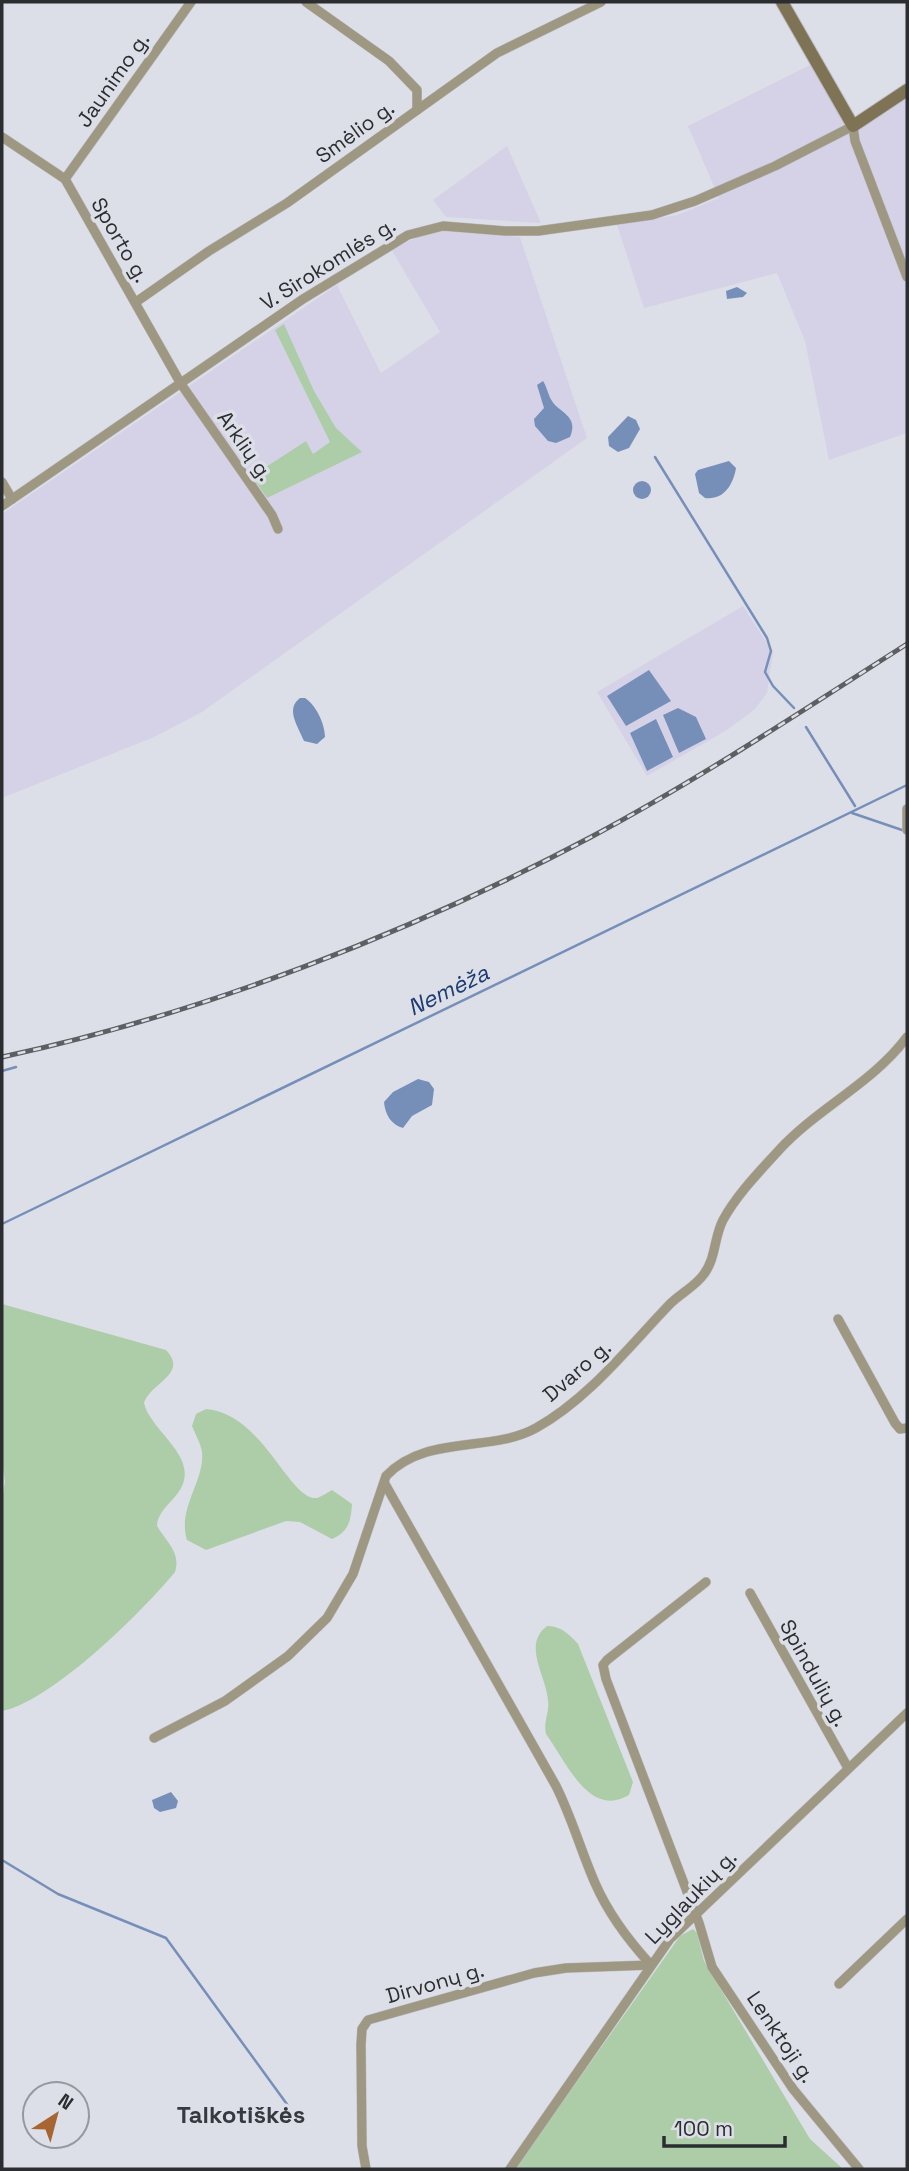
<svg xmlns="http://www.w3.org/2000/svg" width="909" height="2171" font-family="'Space Grotesk',sans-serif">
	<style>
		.industrial { fill: #d5d2e8 }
		.green { fill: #adcda8 }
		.water { fill: #768fb9 }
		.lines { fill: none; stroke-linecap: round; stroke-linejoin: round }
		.stream { stroke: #768fb9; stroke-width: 2.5 }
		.street-casing { stroke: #b9bbc2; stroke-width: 10 }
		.secondary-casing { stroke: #b9bbc2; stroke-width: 14 }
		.street { stroke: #9e9781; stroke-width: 9 }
		.secondary { stroke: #7e7354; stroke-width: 12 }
		.rail-casing { stroke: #5d5f63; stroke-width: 5 }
		.rail { stroke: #dcdfe7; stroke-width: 2.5; stroke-dasharray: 8; stroke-linecap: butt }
		.labels { text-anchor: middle; stroke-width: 7; stroke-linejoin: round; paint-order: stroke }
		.street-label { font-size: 21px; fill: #2c2d30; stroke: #dcdfe7 }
		.water-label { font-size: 23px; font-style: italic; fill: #1d3d72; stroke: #dcdfe7 }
		.quarter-label { font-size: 24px; font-weight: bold; fill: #373940; stroke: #dcdfe7 }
	</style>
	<rect width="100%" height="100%" fill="#dcdfe7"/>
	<!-- industrial -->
	<g class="industrial">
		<polygon points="814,63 851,131 907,97 907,433 829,460 805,341 777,273 644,308 617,225 677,215 719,198 688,126"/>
		<polygon points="507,146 541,223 446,217 433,200"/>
		<polygon points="444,231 520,237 587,438 202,712 154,737 2,798 2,514 337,285 381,373 440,332 391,249 423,235"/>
		<polygon points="743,606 773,652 767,693 755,709 727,730 647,776 597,692"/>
	</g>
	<!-- green -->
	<g class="green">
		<polygon points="284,324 314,391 336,428 362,452 267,498 252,476 306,441 313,454 330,442 275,330"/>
		<path d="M2 1304 166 1350C189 1374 150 1383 144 1403 150 1429 191 1452 184 1480 180 1499 158 1507 157 1526 167 1543 181 1552 175 1572 142 1612 51 1702 2 1711V1499L5 1482 2 1462Z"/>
		<path d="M206 1409C264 1414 289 1501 317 1498 321 1497 328 1492 332 1490L352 1504C351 1522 348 1532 332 1539L300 1522 286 1521 206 1550 187 1540C177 1508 205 1481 202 1452 201 1444 195 1434 192 1426L196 1414Z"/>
		<path d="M547 1626C561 1626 569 1634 578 1644L633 1782 629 1795C589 1819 566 1761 546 1734 543 1721 550 1712 548 1700 546 1675 522 1645 547 1626Z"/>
		<polygon points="693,1929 697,1933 704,1961 810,2139 843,2169 515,2169 680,1936"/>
	</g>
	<!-- water -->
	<g class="water">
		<polygon points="737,287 747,293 743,297 727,299 726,291"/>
		<path d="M543 381C547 387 548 395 552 401 557 411 580 416 570 437L556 443 548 441 535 426 534 419 544 408 537 385Z"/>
		<polygon points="628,416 636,420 640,429 629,448 618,452 609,446 608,437"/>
		<path d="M729 461 736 468C733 485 724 500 705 498L699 493 695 474 698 470Z"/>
		<circle cx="642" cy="490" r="9"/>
		<polygon points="649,670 671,701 626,726 607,696"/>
		<path d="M300 698H305C316 705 325 724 325 737L317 744 304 741C298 726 285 709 300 698Z"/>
		<polygon points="678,708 696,717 706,739 679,753 663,715"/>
		<polygon points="656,719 673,757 647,771 630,733"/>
		<path d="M418 1079 429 1082 434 1089 432 1105 412 1116 403 1128C391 1125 385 1114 384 1102L393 1092Z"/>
		<polygon points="171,1792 178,1801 176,1808 160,1812 154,1808 152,1800"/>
	</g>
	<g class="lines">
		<!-- stream -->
		<g class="stream">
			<polyline points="655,457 767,638 771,651 765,672 773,686 794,708"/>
			<polyline points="806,727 855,806"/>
			<polyline points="852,813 902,830"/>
			<polyline points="2,1071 16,1067"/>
			<polyline points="2,1224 907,785"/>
			<polyline points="2,1860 58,1894 166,1938 289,2107"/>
		</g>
		<defs>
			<g id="street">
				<polyline points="306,2 389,61 417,90 417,110"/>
				<polyline points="2,137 65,179 181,384 272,515 278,529"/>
				<polyline points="65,179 191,2"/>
				<polyline points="136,302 209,251 287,203 497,53 601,2"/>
				<polyline points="2,482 12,499"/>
				<polyline points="2,506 303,299 408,235 443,226 505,231 538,231 652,215 695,201 775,166 853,126 855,141 907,277"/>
				<polyline points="907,809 907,830"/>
				<polyline points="838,1319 895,1423 900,1429 907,1428"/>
				<path d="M385 1484 556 1786C572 1818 581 1851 595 1883 608 1913 629 1941 651 1965"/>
				<polyline points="706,1582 607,1660 603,1665 606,1679 699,1923 712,1967 793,2089 859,2169"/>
				<polyline points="750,1593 848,1768"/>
				<path d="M154 1738 225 1701 288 1656 327 1618 353 1574 386 1476C426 1434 491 1453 536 1428 588 1399 628 1348 668 1306 679 1294 695 1287 704 1274 716 1258 714 1237 723 1220 737 1194 761 1170 780 1149 818 1108 874 1082 907 1037"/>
				<polyline points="839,1984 907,1919"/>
				<polyline points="366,2169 362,2146 361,2045 362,2029 368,2020 534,1973 566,1968 651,1965"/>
				<polyline points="510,2169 670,1939 907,1713"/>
			</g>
			<polyline id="secondary" points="782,2 853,126 907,90"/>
		</defs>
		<!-- street casing -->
		<use href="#street" class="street-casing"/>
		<!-- secondary casing -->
		<use href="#secondary" class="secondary-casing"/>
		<!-- street -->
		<use href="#street" class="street"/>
		<!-- secondary -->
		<use href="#secondary" class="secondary"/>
		<defs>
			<path id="rail" d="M2 1057C202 1014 410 933 591 837 700 779 803 710 907 644"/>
		</defs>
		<!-- rail casing -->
		<use href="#rail" class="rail-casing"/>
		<!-- rail -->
		<use href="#rail" class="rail"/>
	</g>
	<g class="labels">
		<!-- street labels -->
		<g class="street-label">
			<text transform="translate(113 80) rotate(-55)" y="7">Jaunimo g.</text>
			<text transform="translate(355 132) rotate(-36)" y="7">Smėlio g.</text>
			<text transform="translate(120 240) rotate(60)" y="7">Sporto g.</text>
			<text transform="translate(328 264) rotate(-32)" y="7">V. Sirokomlės g.</text>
			<text transform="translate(245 446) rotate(55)" y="7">Arklių g.</text>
			<text transform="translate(577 1371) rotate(-41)" y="7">Dvaro g.</text>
			<text transform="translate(814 1673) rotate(61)" y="7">Spindulių g.</text>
			<text transform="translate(691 1897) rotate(-46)" y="7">Lyglaukių g.</text>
			<text transform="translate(435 1983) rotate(-16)" y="7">Dirvonų g.</text>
			<text transform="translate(781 2037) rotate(56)" y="7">Lenktoji g.</text>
		</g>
		<!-- water labels -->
		<g class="water-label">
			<text transform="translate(448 990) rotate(-26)" y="8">Nemėža</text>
		</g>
		<!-- quarter labels -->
		<g class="quarter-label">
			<text x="241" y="2123">Talkotiškės</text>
		</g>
	</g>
	<!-- border -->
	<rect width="909" height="2171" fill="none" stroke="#2c2d30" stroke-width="7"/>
	<!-- north arrow -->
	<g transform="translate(56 2115) rotate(36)"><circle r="33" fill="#dcdfe7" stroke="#96989e" stroke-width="2"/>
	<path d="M0-5L12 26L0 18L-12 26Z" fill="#a86534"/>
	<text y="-10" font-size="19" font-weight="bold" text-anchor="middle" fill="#2c2d30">N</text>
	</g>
	<!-- scale -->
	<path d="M664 2136v10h121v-10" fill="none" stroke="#2c2d30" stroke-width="3.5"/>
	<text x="674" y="2136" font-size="21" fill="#2c2d30" stroke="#dcdfe7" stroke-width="5" paint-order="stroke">100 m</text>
</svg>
